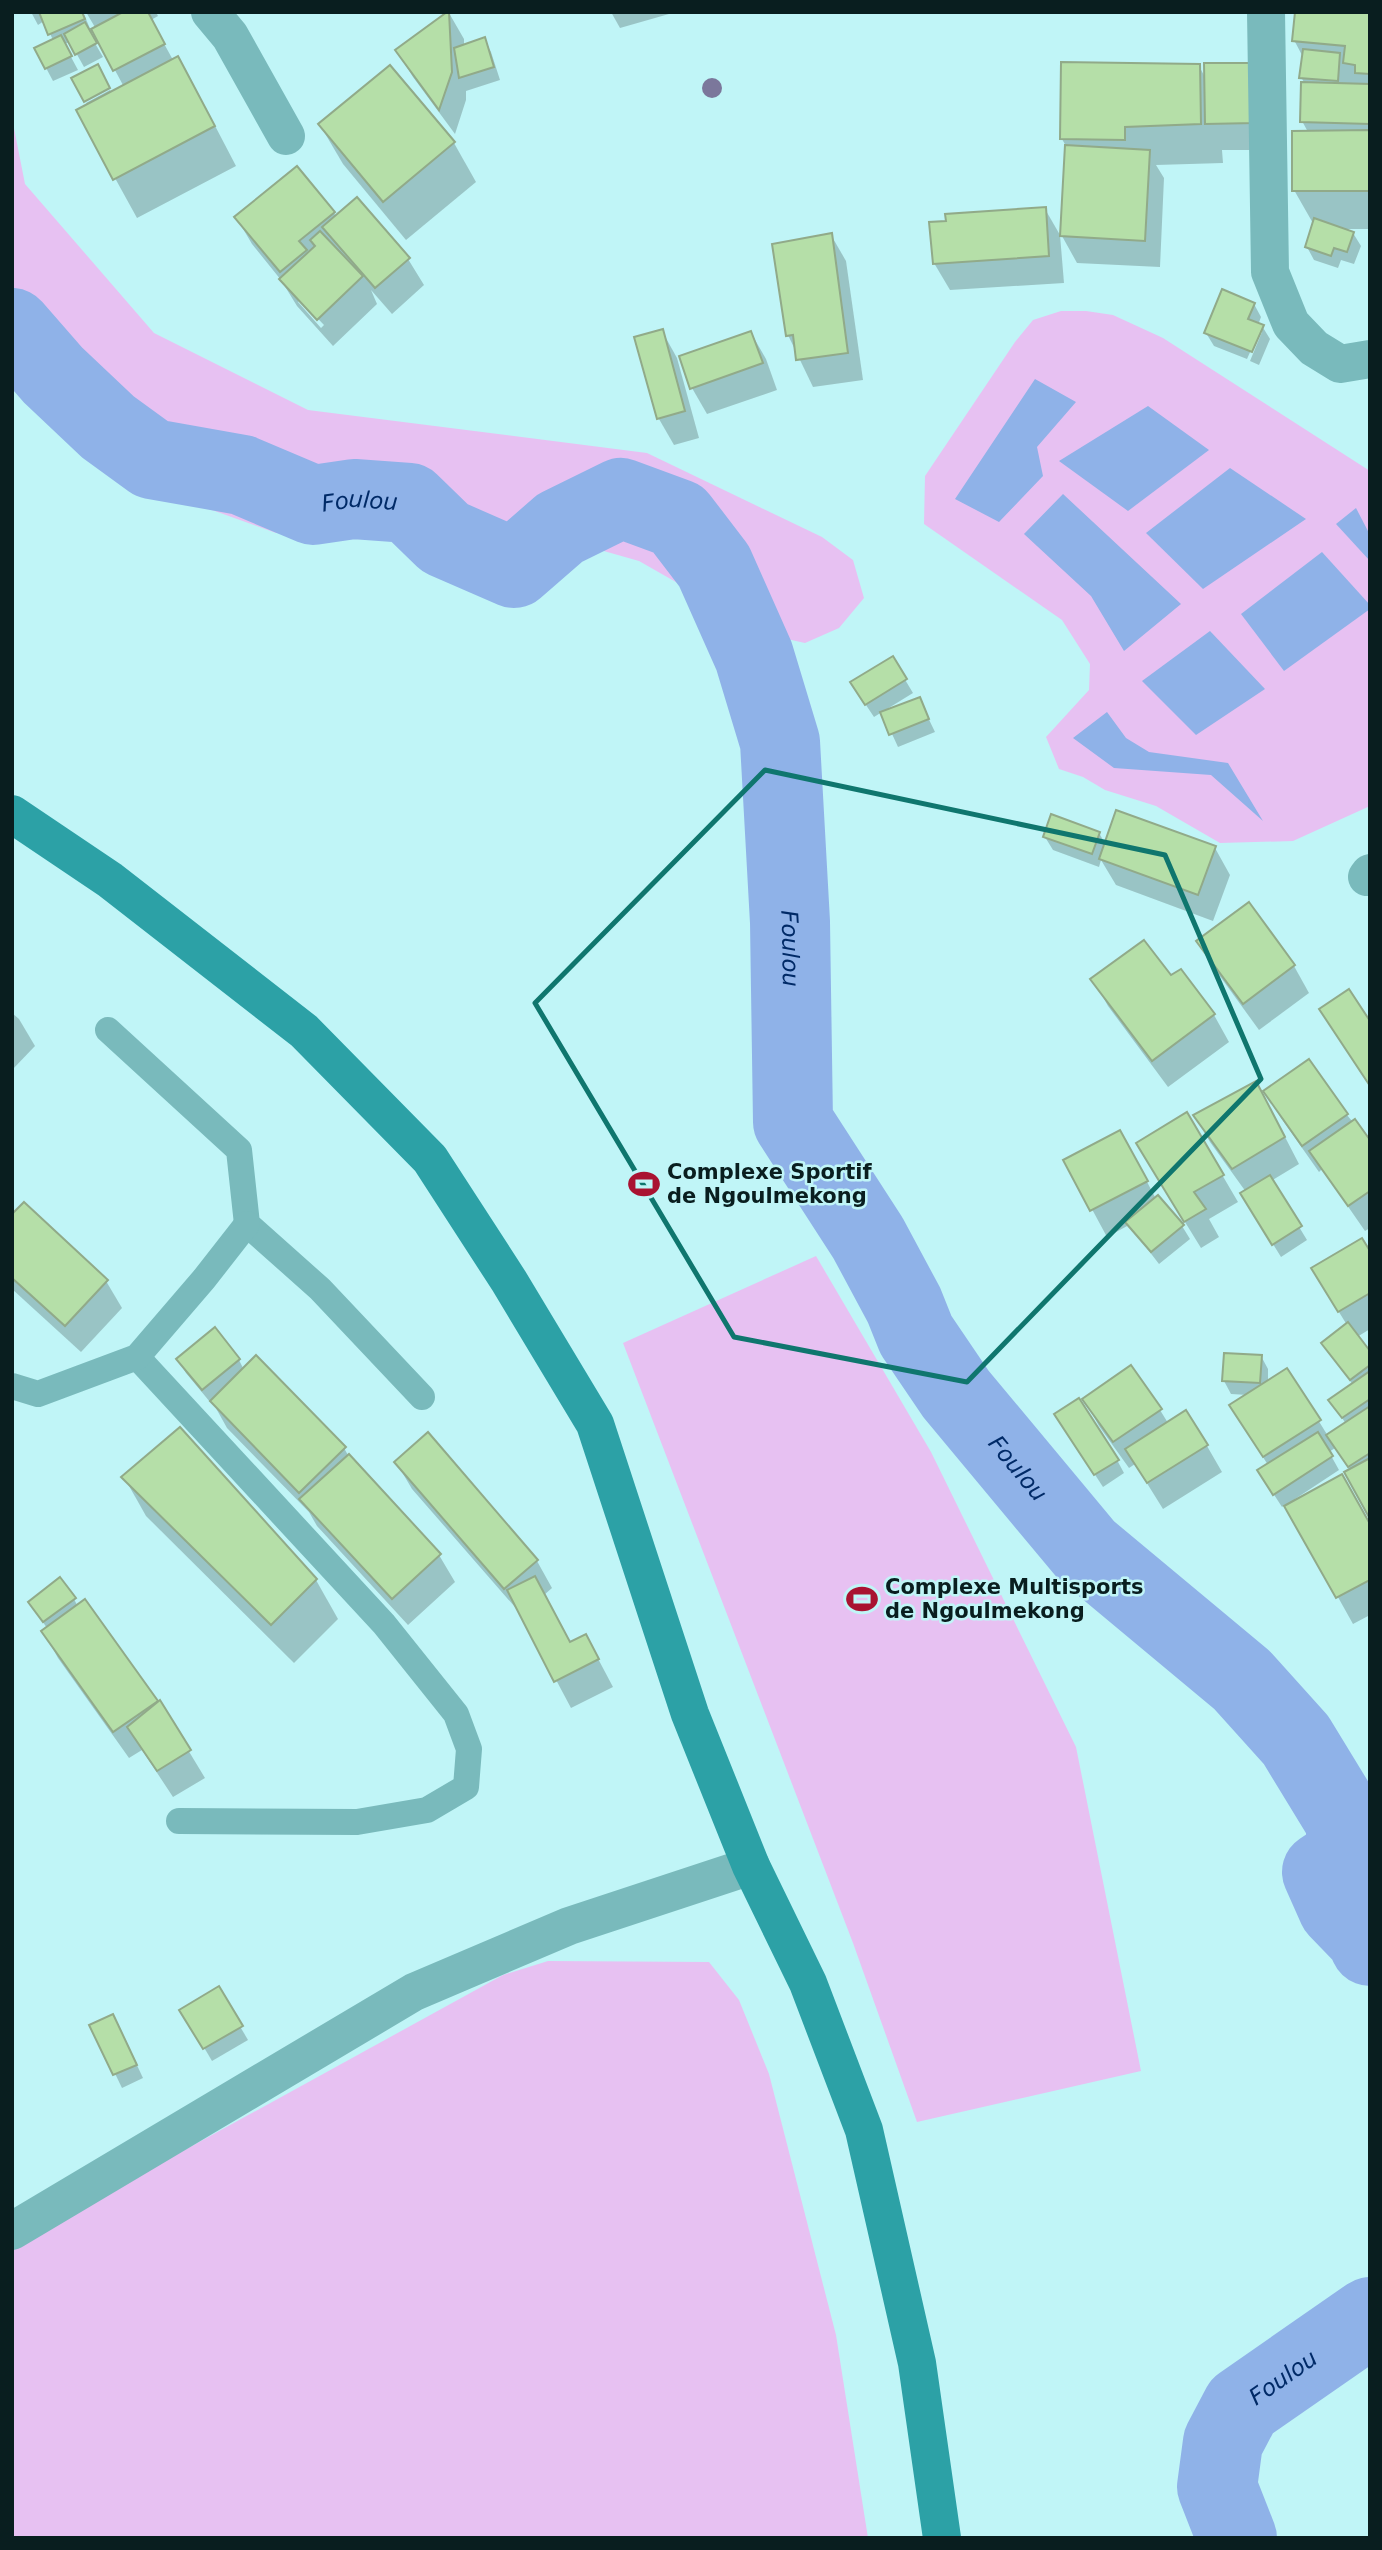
<svg xmlns="http://www.w3.org/2000/svg" width="1382" height="2550" font-family="'DejaVu Sans',sans-serif">
	<style>
		.green { fill: #e7c1f2 }
		.water { fill: #8fb2e8 }
		.shadow { fill: #0003; fill-rule: evenodd }
		.lines { fill: none; stroke-linecap: round; stroke-linejoin: round }
		.river { stroke: #8fb2e8; stroke-width: 80 }
		.building { fill: #b5dfa8; stroke: #91aa89; stroke-width: 2 }
		.lane { stroke: #79babc; stroke-width: 26 }
		.street { stroke: #79babc; stroke-width: 38 }
		.secondary { stroke: #2ca1a6; stroke-width: 38 }
		.tree { fill: #7b779b }
		.marked { fill: none; stroke: #0f766e; stroke-width: 5; stroke-linejoin: round }
		.labels { text-anchor: middle; stroke-width: 5; stroke-linejoin: round; paint-order: stroke }
		.poi-label { font-size: 21px; font-weight: bold; fill: #091e1f; stroke: #c0f5f7; text-anchor: start }
		.water-label { font-size: 23px; font-style: italic; fill: #002a67; stroke: #c0f5f7 }
	</style>
	<rect width="100%" height="100%" fill="#c0f5f7"/>
	<!-- green -->
	<g class="green">
		<polygon points="12,118 25,184 154,333 308,410 647,453 822,537 853,560 864,598 839,628 805,643 769,635 639,561 572,542 276,533 173,496 143,479 50,418 12,381"/>
		<polygon points="1061,311 1086,311 1113,315 1163,338 1370,471 1370,806 1293,841 1220,843 1156,806 1105,790 1083,777 1059,769 1046,737 1089,690 1090,664 1062,620 924,524 925,476 1015,342 1033,320"/>
		<polygon points="816,1256 931,1452 1076,1747 1141,2071 917,2122 853,1943 623,1343"/>
		<polygon points="548,1961 709,1962 739,2000 769,2074 836,2335 868,2538 12,2538 12,2245 503,1975"/>
	</g>
	<!-- water -->
	<g class="water">
		<polygon points="1035,379 1076,402 1037,447 1043,476 999,522 955,499"/>
		<polygon points="1148,406 1209,450 1128,511 1059,461"/>
		<polygon points="1230,468 1306,519 1203,589 1146,533"/>
		<polygon points="1063,494 1181,604 1124,651 1091,596 1024,534"/>
		<polygon points="1356,508 1370,535 1370,561 1336,524"/>
		<polygon points="1322,552 1370,605 1370,609 1284,671 1241,614"/>
		<polygon points="1210,631 1265,689 1196,735 1142,681"/>
		<polygon points="1107,712 1126,738 1149,752 1228,763 1263,821 1211,775 1114,768 1073,738"/>
	</g>
	<!-- shadow -->
	<g class="shadow">
		<polygon points="31,12 83,12 91,31 96,29 86,12 156,12 158,16 151,20 173,60 200,97 236,166 137,218 78,111 88,106 86,103 110,90 112,93 124,87 94,31 89,33 103,57 84,67 70,42 64,44 78,70 53,81 36,49 53,40 44,21 38,25"/>
		<polygon points="611,12 676,12 620,28"/>
		<polygon points="1370,12 1370,229 1344,229 1353,233 1361,246 1354,264 1341,260 1338,268 1314,260 1307,247 1314,225 1294,190 1308,132 1302,121 1305,84 1301,77 1303,57 1294,40"/>
		<polygon points="449,13 464,39 464,46 484,39 491,52 500,80 466,91 466,100 455,134 413,77 397,51"/>
		<polygon points="1206,65 1269,150 1222,150 1223,163 1156,165 1164,178 1160,267 1077,263 1062,236 1067,148 1062,139 1199,66 1206,79"/>
		<polygon points="320,125 454,143 476,182 406,240 343,164"/>
		<polygon points="1045,209 1060,235 1064,283 950,290 934,263"/>
		<path d="M334 213 336 217 408 259 424 285 392 314 371 290 377 304 333 346 297 306 281 280 252 244 236 217ZM300 300 324 325 321 328 298 302Z"/>
		<polygon points="831,235 846,261 863,380 813,387 788,335"/>
		<polygon points="1254,304 1261,317 1258,325 1262,326 1270,339 1259,365 1250,361 1262,332 1259,332 1247,359 1214,346 1206,333"/>
		<polygon points="662,331 677,358 699,438 674,445 659,419"/>
		<polygon points="751,333 766,359 777,390 707,414 692,388"/>
		<polygon points="892,658 913,693 887,709 919,699 935,732 898,747 882,712 874,717 860,696"/>
		<polygon points="1099,833 1106,845 1215,848 1230,875 1213,921 1116,885 1101,860 1099,867 1053,850 1045,837"/>
		<polygon points="1249,905 1294,966 1309,993 1259,1030 1214,968 1199,941"/>
		<polygon points="1180,971 1214,1015 1229,1042 1168,1087 1108,1006 1093,979 1171,978"/>
		<polygon points="12,1013 19,1019 35,1046 12,1070"/>
		<polygon points="1265,1092 1347,1115 1370,1143 1370,1228 1365,1231 1322,1169 1319,1172 1281,1118"/>
		<polygon points="1271,1110 1299,1164 1271,1181 1307,1240 1281,1257 1250,1207 1246,1192 1210,1142 1195,1116"/>
		<polygon points="1187,1115 1238,1202 1209,1219 1219,1237 1201,1248 1153,1170"/>
		<polygon points="1135,1159 1156,1199 1158,1197 1182,1226 1190,1239 1159,1264 1129,1225 1107,1237 1066,1161"/>
		<polygon points="12,1213 106,1281 122,1308 81,1352 12,1289"/>
		<polygon points="1370,1254 1370,1329 1357,1337 1370,1354 1370,1515 1350,1471 1335,1448 1329,1452 1339,1470 1295,1499 1370,1527 1370,1615 1353,1624 1286,1504 1282,1507 1267,1484 1268,1465 1247,1432 1248,1395 1231,1394 1224,1381 1261,1356 1268,1369 1268,1382 1287,1370 1328,1436 1346,1424 1331,1401 1353,1385 1324,1343 1347,1325 1329,1296"/>
		<polygon points="178,1360 239,1360 244,1370 344,1448 349,1457 439,1555 455,1582 408,1625 317,1526 309,1512 227,1428 212,1401 210,1402 186,1373"/>
		<polygon points="1084,1399 1160,1410 1168,1423 1207,1446 1222,1472 1163,1509 1135,1464 1129,1468 1099,1426"/>
		<polygon points="1064,1427 1117,1460 1124,1473 1103,1487"/>
		<polygon points="428,1434 537,1561 552,1588 544,1595 570,1644 586,1636 613,1687 571,1708 521,1614 412,1489 396,1462"/>
		<polygon points="124,1477 316,1580 338,1619 294,1663 146,1516"/>
		<polygon points="74,1599 78,1607 85,1602 157,1704 159,1702 205,1778 173,1797 142,1750 129,1758 58,1658 43,1631 47,1628 38,1615"/>
		<polygon points="218,1989 248,2040 212,2061 182,2010"/>
		<polygon points="92,2026 120,2029 143,2078 122,2088"/>
	</g>
	<g class="lines">
		<!-- river -->
		<g class="river">
			<path id="s1" d="M12 328 53 375 108 427 152 459 242 475 313 505 354 499 409 503 445 538 514 568 560 528 621 498 678 519 714 566 754 656 780 742 790 922 793 1122 868 1238 904 1305 916 1335 956 1394 1086 1550 1242 1680 1296 1740 1346 1822V1856L1322 1872 1338 1908 1366 1937 1370 1946"/>
			<path id="s2" d="M1237 2538 1217 2487 1223 2442 1242 2406 1370 2317"/>
		</g>
	</g>
	<!-- building -->
	<g class="building">
		<polygon points="39,12 82,12 85,19 48,35"/>
		<polygon points="123,12 148,12 165,44 113,71 91,29"/>
		<polygon points="447,12 449,12 452,72 439,110 395,50"/>
		<polygon points="1295,12 1370,12 1370,74 1355,73 1355,65 1343,63 1345,46 1292,41"/>
		<polygon points="85,22 97,43 75,55 64,34"/>
		<polygon points="61,35 72,56 45,69 34,48"/>
		<polygon points="485,37 494,67 459,78 454,48"/>
		<polygon points="1303,49 1340,53 1338,81 1299,78"/>
		<polygon points="178,56 215,126 113,180 76,110"/>
		<polygon points="1061,62 1200,64 1201,124 1125,127 1125,140 1060,139"/>
		<polygon points="1204,63 1255,63 1255,123 1205,124"/>
		<polygon points="98,64 110,88 84,102 71,78"/>
		<polygon points="390,65 455,142 383,202 318,124"/>
		<polygon points="1301,82 1370,84 1370,124 1300,122"/>
		<polygon points="1370,130 1370,191 1292,191 1292,131"/>
		<polygon points="1065,145 1150,150 1145,241 1060,236"/>
		<polygon points="297,166 335,212 299,241 307,250 280,272 234,217"/>
		<polygon points="357,197 410,258 375,288 322,227"/>
		<polygon points="1046,207 1049,256 933,264 929,222 946,221 945,214"/>
		<polygon points="1314,218 1354,232 1347,252 1334,248 1331,256 1305,247"/>
		<polygon points="320,231 363,276 317,320 279,279 315,246 310,240"/>
		<polygon points="832,233 848,353 796,360 793,335 786,336 772,244"/>
		<polygon points="1222,289 1255,303 1248,319 1264,325 1252,352 1204,333"/>
		<polygon points="663,329 685,411 657,419 634,337"/>
		<polygon points="751,331 763,363 690,389 679,356"/>
		<polygon points="893,656 907,679 865,705 850,682"/>
		<polygon points="920,697 929,719 889,735 880,712"/>
		<polygon points="1116,810 1216,846 1198,895 1099,859"/>
		<polygon points="1051,814 1100,832 1092,854 1043,837"/>
		<polygon points="1249,902 1295,965 1243,1004 1196,941"/>
		<polygon points="1144,940 1171,975 1181,969 1215,1014 1152,1061 1090,979"/>
		<polygon points="1349,989 1370,1021 1370,1086 1319,1009"/>
		<polygon points="1309,1059 1348,1114 1302,1146 1263,1091"/>
		<polygon points="1256,1081 1285,1137 1232,1169 1193,1115"/>
		<polygon points="1187,1112 1224,1175 1194,1192 1206,1209 1184,1222 1136,1143"/>
		<polygon points="1355,1119 1370,1140 1370,1191 1348,1206 1309,1151"/>
		<polygon points="1120,1130 1148,1181 1090,1211 1063,1160"/>
		<polygon points="1270,1175 1302,1226 1272,1245 1240,1193"/>
		<polygon points="1158,1195 1184,1225 1151,1252 1125,1222"/>
		<polygon points="24,1202 108,1280 65,1326 12,1278 12,1214"/>
		<polygon points="1362,1238 1370,1251 1370,1293 1338,1312 1311,1268"/>
		<polygon points="1348,1322 1370,1351 1370,1365 1350,1380 1321,1343"/>
		<polygon points="215,1327 240,1359 202,1390 176,1359"/>
		<polygon points="1224,1353 1262,1355 1260,1383 1222,1381"/>
		<polygon points="256,1355 346,1447 299,1493 210,1401"/>
		<polygon points="1131,1365 1162,1409 1113,1442 1082,1399"/>
		<polygon points="1287,1368 1321,1420 1263,1457 1229,1405"/>
		<polygon points="1370,1371 1370,1399 1342,1418 1328,1400"/>
		<polygon points="1079,1398 1119,1460 1094,1475 1054,1414"/>
		<polygon points="1370,1406 1370,1453 1348,1467 1326,1435"/>
		<polygon points="1186,1410 1208,1445 1147,1483 1125,1449"/>
		<polygon points="180,1427 317,1579 271,1625 121,1477"/>
		<polygon points="428,1432 538,1560 504,1589 394,1462"/>
		<polygon points="1318,1432 1333,1456 1273,1495 1257,1470"/>
		<polygon points="349,1454 441,1554 392,1599 299,1499"/>
		<polygon points="1370,1458 1370,1519 1344,1472"/>
		<polygon points="1342,1474 1370,1524 1370,1580 1336,1598 1284,1506"/>
		<polygon points="535,1576 570,1642 586,1634 599,1659 554,1682 507,1590"/>
		<polygon points="60,1577 76,1598 43,1622 28,1602"/>
		<polygon points="85,1599 158,1701 113,1732 41,1631"/>
		<polygon points="160,1700 191,1750 157,1771 127,1727"/>
		<polygon points="219,1986 243,2026 203,2049 179,2010"/>
		<polygon points="113,2014 137,2065 113,2075 89,2025"/>
	</g>
	<g class="lines">
		<!-- lane -->
		<g class="lane">
			<polyline points="108,1030 239,1150 247,1224 320,1289 422,1397"/>
			<polyline points="137,1357 384,1624 456,1714 469,1749 466,1787 427,1810 357,1822 179,1821"/>
			<polyline points="12,1386 38,1394 137,1357 204,1279 247,1224"/>
		</g>
		<!-- street -->
		<g class="street">
			<polyline points="210,12 230,36 286,136"/>
			<polyline points="1266,12 1270,272 1291,324 1314,348 1340,364 1370,359"/>
			<polyline points="1367,877 1370,873"/>
			<polyline points="12,2231 414,1992 569,1926 751,1866"/>
		</g>
		<!-- secondary -->
		<polyline class="secondary" points="12,814 110,880 304,1031 430,1159 509,1281 595,1424 690,1714 751,1866 808,1983 864,2130 917,2363 942,2538"/>
	</g>
	<!-- trees -->
	<circle class="tree" cx="712" cy="88" r="10"/>
	<!-- marked area -->
	<path class="marked" d="M765 770 1165 855 1261 1079 967 1382 734 1337 535 1003Z"/>
	<!-- icons -->
	<defs>
		<symbol id="stadium-bare" viewBox="-9 -9 18 18"><path d="M0-5a6.5 5 0 1 0 0 10a6.5 5 0 1 0 0-10ZM-3.5-1.8h7v3.6h-7Z" fill="#a91231" stroke="#c0f5f7" stroke-width="2.5" paint-order="stroke"/></symbol>
	</defs>
	<g fill-rule="evenodd">
		<use href="#stadium-bare" x="622" y="1162" width="44" height="44"/>
		<use href="#stadium-bare" x="840" y="1577" width="44" height="44"/>
	</g>
	<g class="labels">
		<!-- poi labels -->
		<g class="poi-label">
			<text x="667" y="1179">Complexe Sportif<tspan x="667" dy="24">de Ngoulmekong</tspan></text>
			<text x="885" y="1594">Complexe Multisports<tspan x="885" dy="24">de Ngoulmekong</tspan></text>
		</g>
		<!-- water labels -->
		<g class="water-label">
			<text dy="8" stroke="none"><textPath href="#s1" startOffset="408">Foulou</textPath></text>
			<text dy="8" stroke="none"><textPath href="#s1" startOffset="1227">Foulou</textPath></text>
			<text dy="8" stroke="none"><textPath href="#s1" startOffset="1815">Foulou</textPath></text>
			<text dy="8" stroke="none"><textPath href="#s2" startOffset="191">Foulou</textPath></text>
		</g>
	</g>
	<!-- border -->
	<rect width="1382" height="2550" fill="none" stroke="#091e1f" stroke-width="28"/>
</svg>
